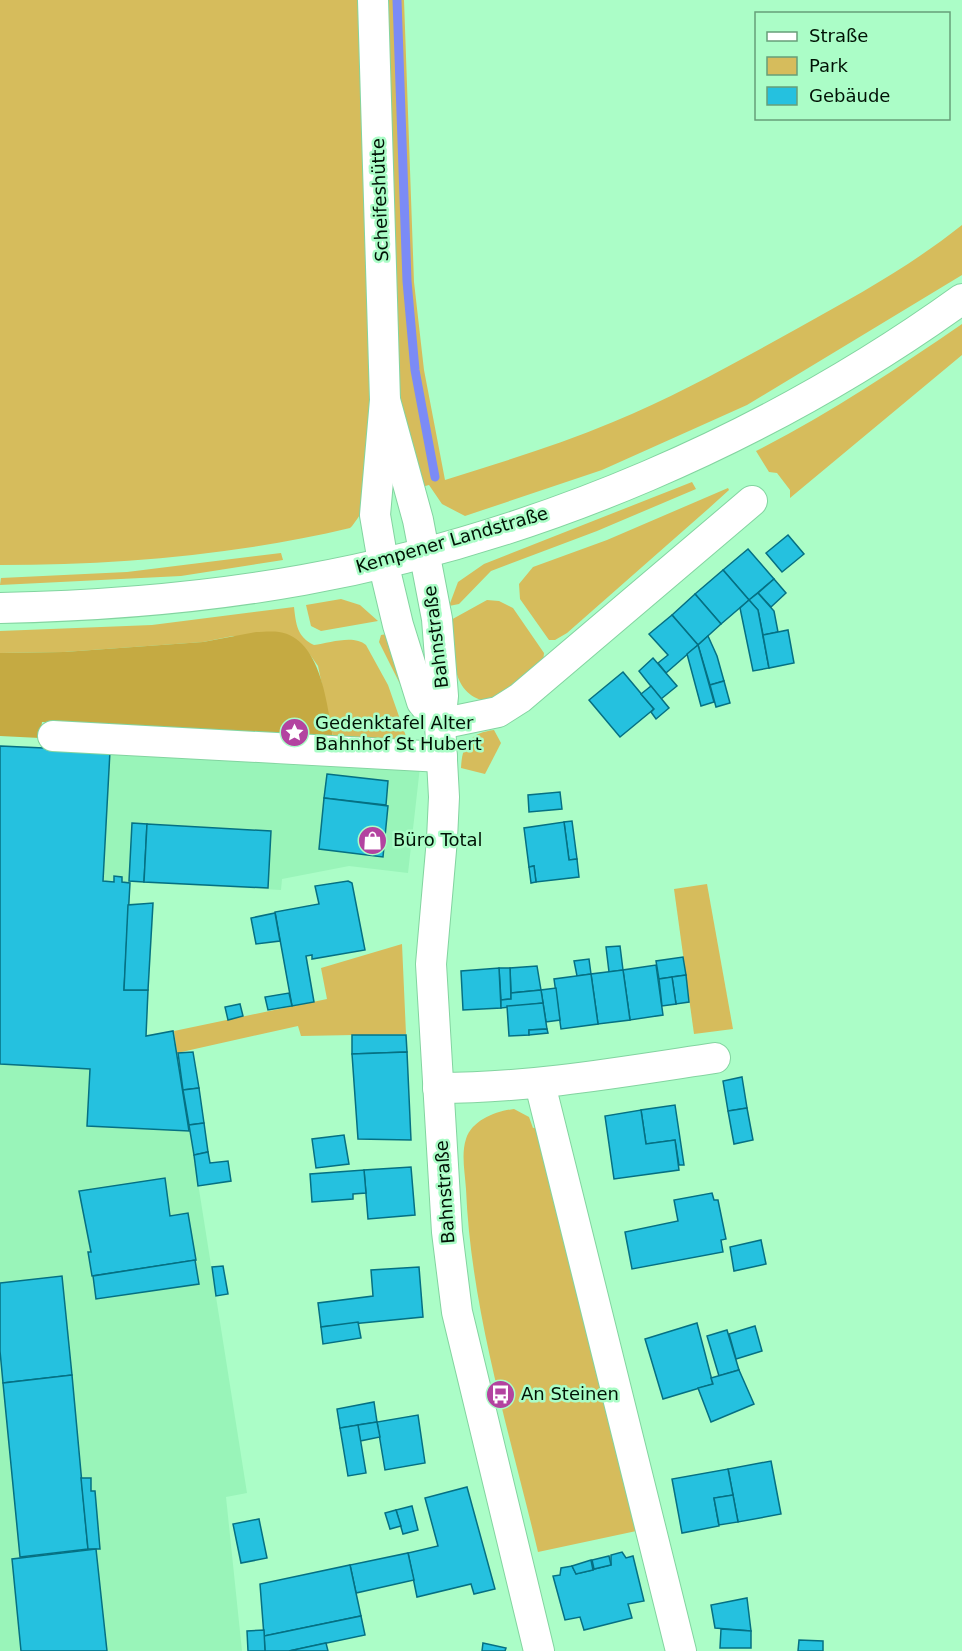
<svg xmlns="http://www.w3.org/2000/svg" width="962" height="1651" font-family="'DejaVu Sans',sans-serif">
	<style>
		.built { fill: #99f4b9 }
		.green { fill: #d6bc5c }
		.forest { fill: #c5aa42 }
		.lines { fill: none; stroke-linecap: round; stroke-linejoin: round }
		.stream { stroke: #7b8bf6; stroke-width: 9 }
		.building { fill: #25c1df; stroke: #057083; stroke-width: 1.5 }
		.minor-casing { stroke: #83d4a0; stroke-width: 32 }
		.minor { stroke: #fff; stroke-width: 30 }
		.labels { text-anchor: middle; stroke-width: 5; stroke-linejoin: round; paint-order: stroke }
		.street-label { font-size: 18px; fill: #001205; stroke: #abfdc7 }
		.poi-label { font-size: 18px; fill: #001205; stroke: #abfdc7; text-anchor: start }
	</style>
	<rect width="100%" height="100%" fill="#abfdc7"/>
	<!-- built -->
	<polygon class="built" points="0,745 420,767 408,873 349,866 282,879 281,890 130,882 130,903 154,903 146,1035 174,1031 247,1493 226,1497 242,1651 0,1651"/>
	<!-- green -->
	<g class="green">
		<path d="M0 0H404L414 282 424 370 445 480C502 462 558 445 613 422 678 395 739 361 800 327 856 296 912 265 962 225V275L747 405 602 470 465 516 442 504 429 485 398 493 394 461C387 471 355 525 350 528 236 555 117 565 0 565Z"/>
		<path d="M962 324V355L790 498V490L777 473 769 472 756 451C829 414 895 370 962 324Z"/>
		<polygon points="692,482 696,489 597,531 491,571 459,604 449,606 458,582 484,564"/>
		<polygon points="728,488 729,490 708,509 567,633 555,640 549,640 520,599 519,584 533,567 607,540"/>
		<polygon points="281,553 283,560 181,576 0,585 1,578 127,572"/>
		<polygon points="341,599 360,605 378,621 321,631 311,626 306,605"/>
		<path d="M487 600 499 601 513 608 544 653 543 663 507 693 486 701C450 695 453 650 449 621Z"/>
		<path d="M294 607C296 624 297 637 314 645 329 643 354 634 366 645L388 685 408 742 333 737 318 666 308 652 293 639 233 636 203 642 64 652 0 653V631L152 625Z"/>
		<polygon points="387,634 402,688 379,642 381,635"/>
		<path d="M494 730 501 743 485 774 461 768C462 744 470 733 494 730Z"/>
		<polygon points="707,884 733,1029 694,1034 674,889"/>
		<polygon points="402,944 406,1034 301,1036 298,1026 177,1053 174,1031 327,999 321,968"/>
		<path d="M514 1109 529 1117 533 1128 539 1127 641 1530 538 1552C510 1434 471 1311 466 1189 465 1173 461 1154 466 1139 472 1120 496 1111 514 1109Z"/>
	</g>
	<!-- forest -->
	<path class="forest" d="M256 632C263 632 271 631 279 632 321 638 327 705 333 737L42 722 40 738 0 736V653L64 652 203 642Z"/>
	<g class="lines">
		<!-- stream -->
		<polyline class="stream" points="397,0 407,281 415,370 435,477"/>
	</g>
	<!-- building -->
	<g class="building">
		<polygon points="788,535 804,554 782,572 766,553"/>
		<polygon points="748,549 774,579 749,600 723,570"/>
		<polygon points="723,570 749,600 721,624 695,594"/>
		<polygon points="774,579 786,593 771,607 758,593"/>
		<polygon points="758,593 774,611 778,632 763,635 758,610 749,600"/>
		<polygon points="695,594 721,624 698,645 672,615"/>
		<polygon points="749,600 758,610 769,668 753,671 740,608"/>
		<polygon points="672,615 698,645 666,673 658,663 668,655 649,634"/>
		<polygon points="788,630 794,663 769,668 763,635"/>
		<polygon points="708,636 717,656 724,681 710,685 698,645"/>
		<polygon points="698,645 714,702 701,706 687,654"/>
		<polygon points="653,658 677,686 661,699 639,671"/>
		<polygon points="623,672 654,709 620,737 589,700"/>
		<polygon points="724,681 730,703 716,707 710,685"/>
		<polygon points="651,686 669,708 656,719 651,712 654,709 641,694"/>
		<polygon points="0,746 110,751 103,881 114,882 114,876 122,877 122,882 130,883 124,990 148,990 146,1036 173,1031 189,1131 87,1126 90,1069 0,1064"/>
		<polygon points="327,774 388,781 386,805 324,798"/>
		<polygon points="560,792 562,809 529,812 528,795"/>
		<polygon points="324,798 388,806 383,857 319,849"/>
		<polygon points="572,821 577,859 569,860 564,822"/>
		<polygon points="564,822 569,860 577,859 579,877 536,882 534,866 529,867 524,828"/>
		<polygon points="132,823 147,824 144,882 129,881"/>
		<polygon points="147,824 271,831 268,888 144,882"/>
		<polygon points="534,866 536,882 531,883 529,867"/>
		<polygon points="348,881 352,883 365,950 312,959 312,955 306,956 314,1002 292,1006 275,912 319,904 315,886"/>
		<polygon points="153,903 148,990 124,990 128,905"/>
		<polygon points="275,913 280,941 256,944 251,918"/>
		<polygon points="620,946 623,970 609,972 606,947"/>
		<polygon points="683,957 686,975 659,979 656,961"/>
		<polygon points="589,959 591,974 577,976 574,961"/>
		<polygon points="656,965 663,1015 630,1020 623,970"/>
		<polygon points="537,966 541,990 511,993 510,968"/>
		<polygon points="499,968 510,968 511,999 501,1000"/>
		<polygon points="499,968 501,1008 463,1010 461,971"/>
		<polygon points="623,970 630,1020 598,1024 591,974"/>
		<polygon points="591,974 598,1024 561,1029 554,979"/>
		<polygon points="686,975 689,1002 676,1004 672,977"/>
		<polygon points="672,977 676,1004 662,1006 659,979"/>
		<polygon points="556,988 560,1020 546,1022 541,990"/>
		<polygon points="541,990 543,1003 501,1008 501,1000 511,999 511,993"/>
		<polygon points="289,993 292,1006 268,1010 265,997"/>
		<polygon points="543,1003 547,1029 529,1030 529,1035 509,1036 507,1006"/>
		<polygon points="240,1004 243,1016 228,1020 225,1007"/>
		<polygon points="547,1029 548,1033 529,1035 529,1030"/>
		<polygon points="352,1035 406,1035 407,1052 352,1054"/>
		<polygon points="193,1052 199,1088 183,1090 178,1053"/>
		<polygon points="407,1052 411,1140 358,1139 352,1054"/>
		<polygon points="742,1077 747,1108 728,1111 723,1081"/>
		<polygon points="199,1088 204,1123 189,1125 183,1090"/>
		<polygon points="675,1105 684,1165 679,1165 675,1140 646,1144 641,1110"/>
		<polygon points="747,1108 753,1140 734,1144 728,1111"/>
		<polygon points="641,1110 646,1144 675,1140 679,1170 614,1179 605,1116"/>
		<polygon points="204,1123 208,1152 194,1155 189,1125"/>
		<polygon points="344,1135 349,1164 316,1168 312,1139"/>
		<polygon points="208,1152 210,1163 228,1161 231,1181 198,1186 194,1155"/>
		<polygon points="411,1167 415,1215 368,1219 364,1170"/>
		<polygon points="364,1170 366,1193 353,1194 353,1199 312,1202 310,1174"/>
		<polygon points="165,1178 170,1216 188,1213 196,1260 92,1276 88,1252 91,1252 79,1191"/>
		<polygon points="712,1193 714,1200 718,1200 726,1239 721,1240 723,1252 632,1269 625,1232 678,1221 674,1200"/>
		<polygon points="761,1240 766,1264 734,1271 730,1247"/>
		<polygon points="195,1260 199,1284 96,1299 93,1276"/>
		<polygon points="223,1266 228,1294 216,1296 212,1267"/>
		<polygon points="419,1267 423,1317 321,1327 318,1303 373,1296 371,1270"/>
		<polygon points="62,1276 72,1375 3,1383 0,1351 0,1283"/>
		<polygon points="358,1322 361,1338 323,1344 321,1327"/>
		<polygon points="697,1323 713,1384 663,1399 645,1339"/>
		<polygon points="755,1326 762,1351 736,1359 729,1334"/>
		<polygon points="727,1330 739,1370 719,1376 707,1336"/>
		<polygon points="739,1370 754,1404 711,1422 698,1388 713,1384 711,1378"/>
		<polygon points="72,1375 88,1549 20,1557 3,1383"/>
		<polygon points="374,1402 377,1422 340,1428 337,1409"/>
		<polygon points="418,1415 425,1463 385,1470 377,1422"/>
		<polygon points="377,1422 380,1437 360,1441 358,1425"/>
		<polygon points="358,1425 366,1473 348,1476 340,1428"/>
		<polygon points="771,1461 781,1514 738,1522 728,1469"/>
		<polygon points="728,1469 733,1495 714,1498 719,1526 682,1533 672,1479"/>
		<polygon points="81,1478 91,1478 91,1491 95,1491 100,1549 88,1549"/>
		<polygon points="467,1487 495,1589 474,1594 471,1584 417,1597 408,1553 438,1546 425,1498"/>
		<polygon points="733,1495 738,1522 719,1525 714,1498"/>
		<polygon points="412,1506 418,1530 403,1534 396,1510"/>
		<polygon points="396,1510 401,1526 390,1529 385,1513"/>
		<polygon points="259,1519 267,1558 241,1563 233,1524"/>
		<polygon points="96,1549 107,1651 21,1651 12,1559"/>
		<polygon points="622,1552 626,1558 633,1556 644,1601 628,1604 632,1618 584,1630 580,1617 565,1620 553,1576 560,1575 561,1568 572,1566 576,1574 593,1570 592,1560 594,1569 611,1565 611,1555"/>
		<polygon points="408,1553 414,1580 356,1593 350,1565"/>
		<polygon points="609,1556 611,1565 594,1569 592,1560"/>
		<polygon points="591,1560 593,1570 576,1574 572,1566"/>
		<polygon points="350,1565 361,1616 264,1636 260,1584"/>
		<polygon points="747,1598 751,1631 715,1628 711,1605"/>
		<polygon points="361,1616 365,1635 289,1651 265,1651 264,1636"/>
		<polygon points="721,1629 751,1631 751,1648 720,1648"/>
		<polygon points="264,1630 265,1651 248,1651 247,1631"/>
		<polygon points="799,1640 823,1641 823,1651 798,1651"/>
		<polygon points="326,1643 328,1651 289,1651"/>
		<polygon points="483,1643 506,1648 505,1651 482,1651"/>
	</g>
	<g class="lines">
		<defs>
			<g id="minor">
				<polyline points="373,0 385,400 375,515 383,562 398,625 422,702 440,724"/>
				<polyline points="385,400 418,520 437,619 443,696 440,724 444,797 442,839 431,964 447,1232 457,1312 539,1651"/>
				<path d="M0 608C101 606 203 598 303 580 537 538 769 438 962 299"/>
				<polyline points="440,724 498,712 520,698 752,501"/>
				<polyline points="53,736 442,757"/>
				<polyline points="540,1084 681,1651"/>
				<path d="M438 1088C531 1088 622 1072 715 1058"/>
			</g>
		</defs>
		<!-- minor casing -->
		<use href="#minor" class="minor-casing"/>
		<!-- minor -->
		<use href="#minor" class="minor"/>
	</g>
	<!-- icons -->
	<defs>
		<symbol id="sight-disc" viewBox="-11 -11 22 22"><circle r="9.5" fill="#b343a0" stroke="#abfdc7"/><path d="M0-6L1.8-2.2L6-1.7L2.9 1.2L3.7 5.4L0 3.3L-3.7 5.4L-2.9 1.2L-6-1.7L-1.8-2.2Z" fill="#fff"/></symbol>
		<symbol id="shop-disc" viewBox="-11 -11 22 22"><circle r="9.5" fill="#b343a0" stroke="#abfdc7"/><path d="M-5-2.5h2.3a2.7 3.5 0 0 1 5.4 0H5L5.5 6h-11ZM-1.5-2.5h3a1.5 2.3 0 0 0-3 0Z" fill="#fff"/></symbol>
		<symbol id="bus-disc" viewBox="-11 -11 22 22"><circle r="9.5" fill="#b343a0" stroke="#abfdc7"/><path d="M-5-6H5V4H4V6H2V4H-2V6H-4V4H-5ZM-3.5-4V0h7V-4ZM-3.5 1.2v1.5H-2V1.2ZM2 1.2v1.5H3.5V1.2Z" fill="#fff"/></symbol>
	</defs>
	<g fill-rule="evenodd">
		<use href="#sight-disc" x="278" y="716" width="33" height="33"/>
		<use href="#shop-disc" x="356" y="824" width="33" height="33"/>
		<use href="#bus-disc" x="484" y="1378" width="33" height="33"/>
	</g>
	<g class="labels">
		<!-- street labels -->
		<g class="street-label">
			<text transform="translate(380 200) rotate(-92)" y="6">Scheifeshütte</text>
			<text transform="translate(452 540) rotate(-16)" y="6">Kempener Landstraße</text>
			<text transform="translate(436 637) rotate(-97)" y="6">Bahnstraße</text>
			<text transform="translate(445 1192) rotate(-94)" y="6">Bahnstraße</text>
		</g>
		<!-- poi labels -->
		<g class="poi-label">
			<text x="315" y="729">Gedenktafel Alter<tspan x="315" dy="21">Bahnhof St Hubert</tspan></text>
			<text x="393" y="846">Büro Total</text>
			<text x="521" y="1400">An Steinen</text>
		</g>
	</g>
	<!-- legend -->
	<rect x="755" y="12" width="195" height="108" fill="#abfdc7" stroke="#679f79" stroke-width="1.5"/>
	<rect x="767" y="32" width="30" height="9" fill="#ffffff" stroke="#679f79" stroke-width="1.5"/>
	<text x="809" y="42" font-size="18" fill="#001205">Straße</text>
	<rect x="767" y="57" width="30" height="18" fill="#d6bc5c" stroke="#679f79" stroke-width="1.5"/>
	<text x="809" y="72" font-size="18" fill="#001205">Park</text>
	<rect x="767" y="87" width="30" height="18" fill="#25c1df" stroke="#679f79" stroke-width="1.5"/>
	<text x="809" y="102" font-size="18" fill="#001205">Gebäude</text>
</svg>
